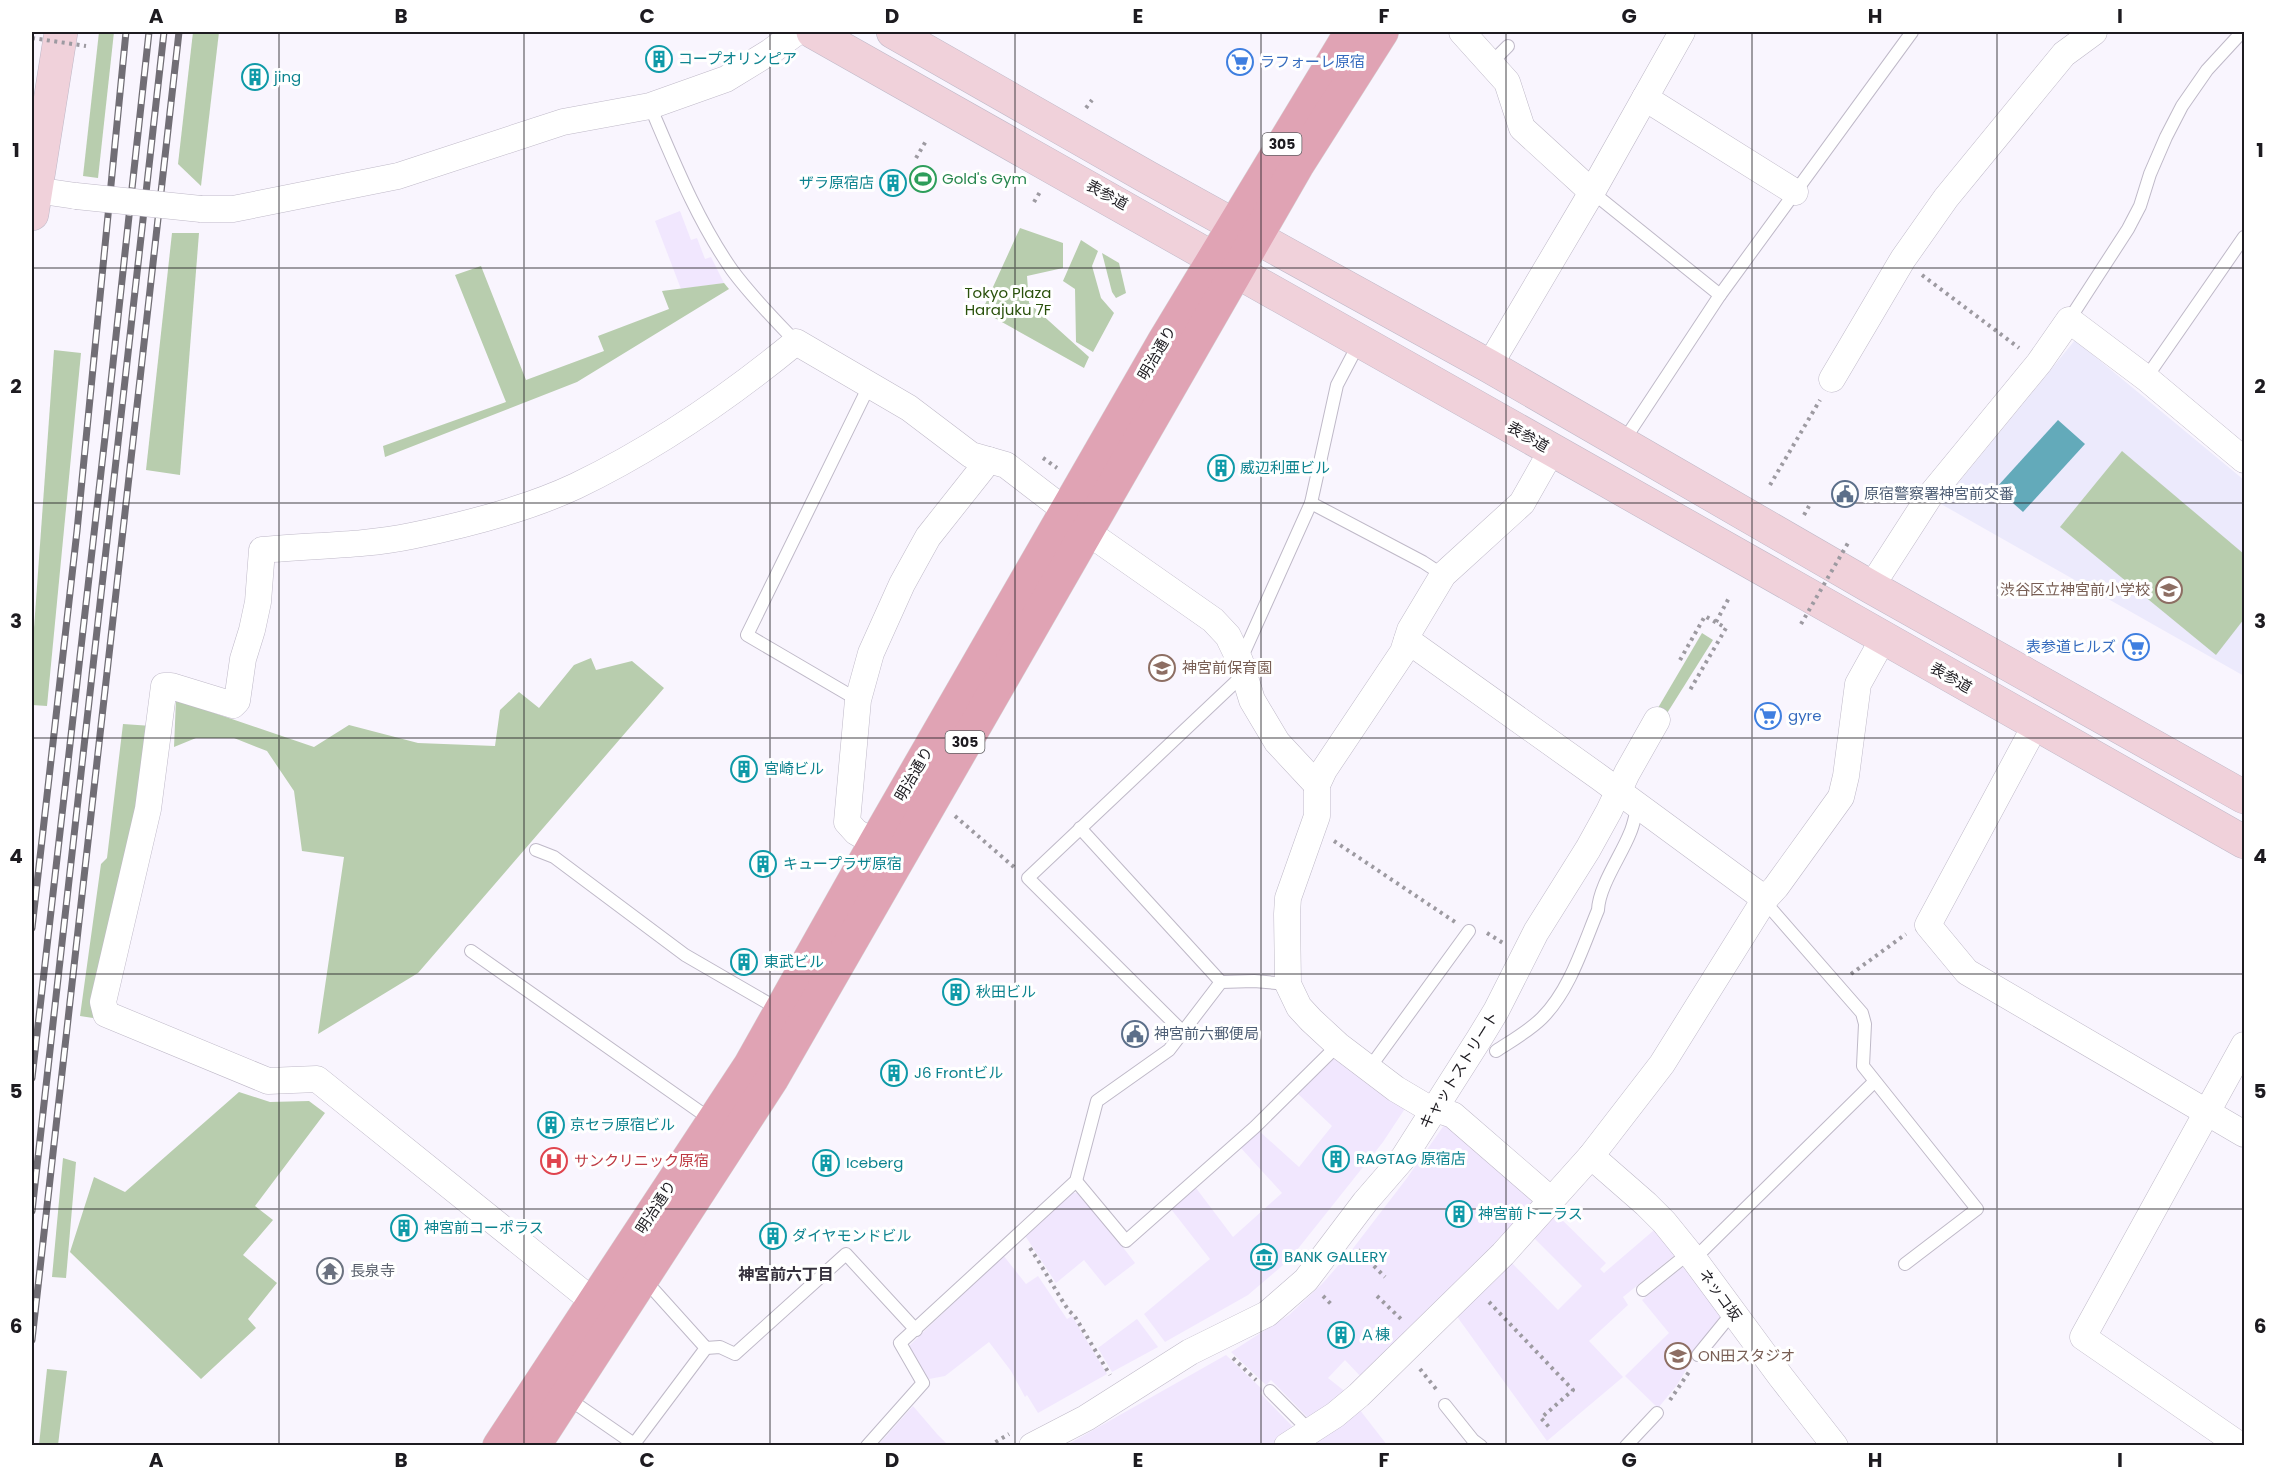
<svg xmlns="http://www.w3.org/2000/svg" width="2276" height="1477" font-family="Poppins,'Noto Sans JP',sans-serif">
	<style>
		.built { fill: #f1e7fe }
		.education { fill: #eceafc }
		.green { fill: #b8cdae }
		.water { fill: #63aaba }
		.lines { fill: none; stroke-linecap: round; stroke-linejoin: round }
		.lane-casing { stroke: #bfb9c8; stroke-width: 14 }
		.street-casing { stroke: #bfb9c8; stroke-width: 27 }
		.secondary-casing { stroke: #bfb9c8; stroke-width: 34 }
		.primary-casing { stroke: #d6d6d7; stroke-width: 34 }
		.path { stroke: #9d9aa1; stroke-width: 4; stroke-dasharray: 3 4.5; stroke-linecap: butt }
		.lane { stroke: #fff; stroke-width: 12 }
		.street { stroke: #fff; stroke-width: 26 }
		.secondary { stroke: #f0d1da; stroke-width: 33 }
		.primary { stroke: #e0a3b4; stroke-width: 33 }
		.rail-casing { stroke: #716e75; stroke-width: 7 }
		.rail { stroke: #fff; stroke-width: 4.5; stroke-dasharray: 14; stroke-linecap: butt }
		.street-bridge-casing { stroke: #bfb9c8; stroke-width: 27; stroke-linecap: butt }
		.path-bridge { stroke: #9d9aa1; stroke-width: 4; stroke-dasharray: 3 4.5; stroke-linecap: butt }
		.street-bridge { stroke: #fff; stroke-width: 26 }
		.grid { fill: none; stroke: #1d1b20; stroke-width: 1.5; stroke-opacity: 0.55 }
		.labels { text-anchor: middle; stroke-width: 6; stroke-linejoin: round; paint-order: stroke }
		.shield { fill: #fff; stroke: #615f63; stroke-width: 1.5 }
		.shield-label { font-size: 14px; font-weight: bold; fill: #1d1b20 }
		.culture-label { font-size: 15px; fill: #0d838f; stroke: #fff; text-anchor: start }
		.shop-label { font-size: 15px; fill: #366cbe; stroke: #fff; text-anchor: start }
		.leisure-label { font-size: 15px; fill: #27864d; stroke: #fff; text-anchor: start }
		.street-label { font-size: 15px; fill: #1d1b20; stroke: #fff }
		.park-label { font-size: 15px; fill: #2a510c; stroke: #fff }
		.service-label { font-size: 15px; fill: #4e5e75; stroke: #fff; text-anchor: start }
		.education-label { font-size: 15px; fill: #785e54; stroke: #fff; text-anchor: start }
		.health-label { font-size: 15px; fill: #be3a42; stroke: #fff; text-anchor: start }
		.worship-label { font-size: 15px; fill: #5b616d; stroke: #fff; text-anchor: start }
		.neighbourhood-label { font-size: 16px; font-weight: bold; fill: #36313d; stroke: #fff }
		.neatline { fill: none; stroke: #1d1b20; stroke-width: 2 }
		.grid-label { font-size: 20px; text-anchor: middle; font-weight: bold; fill: #1d1b20 }
	</style>
	<rect width="100%" height="100%" fill="#f9f5fe"/>
	<!-- built -->
	<g class="built">
		<polygon points="680,211 691,240 697,238 705,259 711,257 724,283 681,289 655,221"/>
		<polygon points="1336,1052 1408,1104 1383,1142 1289,1260 1248,1295 1165,1342 1144,1314 1210,1259 1171,1209 1196,1188 1233,1237 1282,1193 1240,1147 1258,1130 1299,1167 1332,1126 1296,1092"/>
		<polygon points="1447,1121 1535,1196 1535,1205 1363,1379 1345,1360 1328,1378 1347,1393 1309,1419 1271,1380 1266,1385 1231,1352 1289,1315 1322,1284 1351,1251 1407,1178"/>
		<polygon points="1072,1193 1081,1193 1135,1263 1105,1286 1084,1260 1056,1283 1024,1234"/>
		<polygon points="1551,1209 1606,1263 1600,1269 1604,1273 1660,1225 1681,1250 1623,1297 1628,1305 1589,1341 1623,1377 1547,1441 1453,1311 1509,1260 1558,1310 1582,1286 1530,1234"/>
		<polygon points="1003,1255 1026,1284 1038,1276 1067,1319 1072,1316 1107,1374 1038,1413 1027,1395 1025,1397 1011,1371 989,1342 945,1376 929,1379 910,1352 910,1345"/>
		<polygon points="1688,1263 1723,1314 1689,1356 1692,1360 1677,1385 1658,1408 1625,1376 1669,1333 1642,1300"/>
		<polygon points="1137,1319 1158,1347 1112,1372 1098,1348"/>
		<polygon points="1226,1355 1263,1390 1260,1393 1294,1428 1276,1445 1065,1446"/>
		<polygon points="1356,1405 1387,1445 1299,1446"/>
		<polygon points="913,1406 937,1434 948,1445 878,1445"/>
	</g>
	<!-- education -->
	<polygon class="education" points="2075,340 2244,480 2244,676 1941,504"/>
	<!-- green -->
	<g class="green">
		<polygon points="99,32 114,32 98,178 83,176"/>
		<polygon points="193,32 219,32 201,186 178,164"/>
		<polygon points="1020,228 1063,243 1063,268 1027,276 1029,303 1089,357 1084,368 982,311"/>
		<polygon points="172,233 199,233 180,475 146,470"/>
		<polygon points="1081,240 1098,251 1092,266 1101,298 1114,313 1093,352 1076,342 1075,289 1063,281"/>
		<polygon points="1102,253 1119,263 1126,293 1116,298 1112,292"/>
		<polygon points="481,266 526,380 604,351 598,336 669,309 662,291 724,283 729,289 577,382 385,457 383,446 506,402 455,275"/>
		<polygon points="54,350 81,353 47,706 32,705 32,656"/>
		<polygon points="2122,451 2244,554 2244,619 2216,655 2060,527"/>
		<polygon points="1702,633 1713,640 1664,718 1655,713"/>
		<polygon points="591,658 596,670 632,661 664,688 418,973 318,1034 344,857 302,851 294,791 267,751 234,738 196,738 174,747 176,700 314,747 349,725 418,743 495,746 500,710 519,692 539,708 574,665"/>
		<polygon points="123,724 152,726 93,1018 80,1016 101,864 107,858"/>
		<polygon points="239,1092 270,1102 309,1101 325,1113 255,1206 273,1220 243,1255 277,1283 248,1319 256,1328 201,1379 70,1252 94,1177 125,1192"/>
		<polygon points="63,1158 76,1162 66,1278 52,1277"/>
		<polygon points="47,1369 67,1371 58,1445 39,1445"/>
	</g>
	<!-- water -->
	<polygon class="water" points="2058,420 2085,444 2023,512 1996,488"/>
	<g class="lines">
		<defs>
			<g id="lane">
				<polyline points="1490,64 1508,46"/>
				<path d="M650 106C674 162 697 220 732 270 751 296 774 319 796 342"/>
				<polyline points="1592,192 1720,295"/>
				<polyline points="2069,320 2128,229 2140,206 2150,174 2166,137 2182,106 2207,70 2242,32"/>
				<polyline points="2146,378 2244,237"/>
				<polyline points="1623,442 1720,295 1912,32"/>
				<polyline points="1311,503 1423,562 1443,575"/>
				<polyline points="1241,659 1311,503 1337,385 1359,343"/>
				<polyline points="858,700 747,635 870,384"/>
				<polyline points="1080,828 1221,982"/>
				<polyline points="536,850 554,857 685,955 780,1010"/>
				<polyline points="1765,899 1772,910 1862,1013 1865,1024 1863,1066 1977,1209 1905,1264"/>
				<polyline points="471,951 713,1121"/>
				<polyline points="1182,1031 1028,878 1244,674"/>
				<path d="M1496 1051C1511 1041 1529 1031 1542 1018 1570 990 1583 946 1598 910 1599 886 1621 856 1630 833 1634 824 1635 815 1638 806"/>
				<polyline points="1368,1070 1469,931"/>
				<polyline points="1076,1181 1126,1241 1255,1127 1338,1045"/>
				<polyline points="1694,1259 1874,1082"/>
				<polyline points="643,1278 706,1348 720,1347 735,1354 846,1254 916,1330"/>
				<polyline points="1643,1290 1689,1253"/>
				<polyline points="1698,1355 1733,1312"/>
				<polyline points="1270,1391 1310,1431"/>
				<polyline points="566,1397 634,1444 706,1348"/>
				<polyline points="1445,1405 1473,1440 1481,1446"/>
				<polyline points="867,1446 923,1383 900,1343 1076,1181 1097,1101 1169,1050 1221,982 1254,981 1288,984"/>
				<polyline points="1626,1446 1657,1413"/>
			</g>
			<g id="street">
				<polyline points="1462,32 1507,82 1522,128 1592,192"/>
				<polyline points="1645,98 1795,192"/>
				<polyline points="35,190 76,196"/>
				<polyline points="201,209 233,209 398,176 563,122 650,106 726,79 770,52 797,32"/>
				<polyline points="1489,366 1592,192 1682,32"/>
				<polyline points="1832,379 1903,259 1946,198 2064,54 2094,32"/>
				<polyline points="1086,531 1213,620 1228,636 1240,661 1252,700 1277,742 1317,785"/>
				<polyline points="1871,587 1929,497 2039,363 2069,320 2146,378 2244,460"/>
				<polyline points="1407,640 1599,777 1765,899"/>
				<polyline points="2035,726 1928,925 1967,972 2244,1134"/>
				<polyline points="875,843 856,832 847,822 858,700 871,653 902,584 928,537 989,460"/>
				<polyline points="1591,1156 1646,1204 1664,1222 1694,1259 1781,1377 1835,1446"/>
				<polyline points="1551,1200 1453,1115 1423,1105 1396,1089 1338,1045 1311,1020 1299,1007 1288,984 1287,914 1288,898 1317,816 1317,785 1324,770 1403,652 1410,630 1443,575 1522,503 1552,450"/>
				<path d="M594 1302 317 1079 268 1081 106 1014 103 1002 148 809 164 686H171L233 705 237 701 243 659 252 630 258 602 262 550C312 545 363 546 411 536 465 525 527 509 576 486 655 448 729 397 796 342L909 408 971 455 1006 465 1066 511"/>
				<polyline points="1032,1446 1086,1418 1190,1352 1267,1314 1306,1280 1365,1202 1404,1157 1479,1039 1496,1011 1536,932 1588,849 1609,811 1627,773 1657,720"/>
				<polyline points="1287,1446 1335,1415 1359,1395 1503,1254 1591,1156 1662,1064 1765,899 1776,887 1841,797 1846,776 1858,684 1883,639"/>
				<polyline points="2241,1446 2083,1337 2244,1045"/>
			</g>
			<g id="secondary">
				<path d="M813 32C1292 298 1766 574 2244 842"/>
				<polyline points="893,32 1147,177 1489,366 1871,587 2244,797"/>
				<polyline points="32,214 61,32"/>
			</g>
			<g id="primary">
				<polyline points="499,1446 750,1065 875,843 1164,341 1351,32"/>
				<polyline points="534,1446 772,1079 1297,166 1382,32"/>
			</g>
		</defs>
		<!-- lane casing -->
		<use href="#lane" class="lane-casing"/>
		<!-- street casing -->
		<use href="#street" class="street-casing"/>
		<!-- secondary casing -->
		<use href="#secondary" class="secondary-casing"/>
		<!-- primary casing -->
		<use href="#primary" class="primary-casing"/>
		<!-- path -->
		<g class="path">
			<polyline points="1086,108 1092,100"/>
			<polyline points="916,158 926,141"/>
			<polyline points="1034,202 1040,192"/>
			<polyline points="1922,275 2019,348"/>
			<polyline points="1043,458 1057,468"/>
			<polyline points="1770,485 1820,400"/>
			<polyline points="1804,515 1809,506"/>
			<polyline points="1716,622 1730,596"/>
			<polyline points="1680,660 1705,616 1726,628 1690,690"/>
			<polyline points="955,816 1015,868"/>
			<polyline points="1334,841 1455,922"/>
			<polyline points="1487,933 1503,943"/>
			<polyline points="1851,974 1906,934"/>
			<path d="M1030 1248C1044 1269 1055 1290 1069 1311L1074 1315 1110 1375"/>
			<polyline points="1358,1250 1385,1277"/>
			<polyline points="1323,1296 1331,1304"/>
			<polyline points="1377,1296 1402,1320"/>
			<polyline points="1489,1302 1573,1390 1541,1418 1549,1427"/>
			<polyline points="1233,1358 1256,1380"/>
			<polyline points="1420,1369 1436,1389"/>
			<polyline points="1670,1400 1689,1372"/>
			<polyline points="989,1446 1009,1434"/>
		</g>
		<!-- lane -->
		<use href="#lane" class="lane"/>
		<!-- street -->
		<use href="#street" class="street"/>
		<!-- secondary -->
		<use href="#secondary" class="secondary"/>
		<!-- primary -->
		<use href="#primary" class="primary"/>
		<defs>
			<g id="rail">
				<polyline points="32,928 77,531 126,32"/>
				<polyline points="32,1078 105,437 149,32"/>
				<polyline points="32,1211 164,32"/>
				<polyline points="32,1340 179,32"/>
			</g>
		</defs>
		<!-- rail casing -->
		<use href="#rail" class="rail-casing"/>
		<!-- rail -->
		<use href="#rail" class="rail"/>
		<defs>
			<polyline id="street-bridge" points="76,196 201,209"/>
		</defs>
		<!-- street-bridge casing -->
		<use href="#street-bridge" class="street-bridge-casing"/>
		<!-- path-bridge -->
		<g class="path-bridge">
			<polyline points="32,38 86,46"/>
			<polyline points="1801,624 1848,543"/>
		</g>
		<!-- street-bridge -->
		<use href="#street-bridge" class="street-bridge"/>
	</g>
	<!-- grid -->
	<path class="grid" d="M279 32V1446M524 32V1446M770 32V1446M1015 32V1446M1261 32V1446M1506 32V1446M1752 32V1446M1997 32V1446M32 268H2244M32 503H2244M32 738H2244M32 974H2244M32 1209H2244"/>
	<!-- icons -->
	<defs>
		<symbol id="building-ring" viewBox="-11 -11 22 22"><circle r="9.5" fill="#fff" stroke="#0f9aa8" stroke-width="1.5"/><path d="M-4-6H4V6H1V3H-1V6H-4ZM-2.5-4.3h1.7v1.8h-1.7ZM.8-4.3h1.7v1.8H.8ZM-2.5-1h1.7V.8h-1.7ZM.8-1h1.7V.8H.8Z" fill="#0f9aa8"/></symbol>
		<symbol id="supermarket-ring" viewBox="-11 -11 22 22"><circle r="9.5" fill="#fff" stroke="#3f7fe0" stroke-width="1.5"/><path d="M-6-5.5h2.5l.6 2H6L4.5 2H-2.5L-4.4-4H-6ZM-1.5 3.2a1.3 1.3 0 1 0 .1 0ZM3 3.2a1.3 1.3 0 1 0 .1 0Z" fill="#3f7fe0"/></symbol>
		<symbol id="stadium-ring" viewBox="-11 -11 22 22"><circle r="9.5" fill="#fff" stroke="#2e9e5b" stroke-width="1.5"/><path d="M0-5a6.5 5 0 1 0 0 10a6.5 5 0 1 0 0-10ZM-3.5-1.8h7v3.6h-7Z" fill="#2e9e5b"/></symbol>
		<symbol id="civic-ring" viewBox="-11 -11 22 22"><circle r="9.5" fill="#fff" stroke="#5c6f8a" stroke-width="1.5"/><path d="M-.6-6.5H3V-4.5H.6V-3L4-1V1h2V6H-6V1h2V-1L-.6-3ZM-1.2 2.5V6h2.4V2.5Z" fill="#5c6f8a"/></symbol>
		<symbol id="school-ring" viewBox="-11 -11 22 22"><circle r="9.5" fill="#fff" stroke="#8d6e63" stroke-width="1.5"/><path d="M0-5L7-2L0 1L-7-2ZM-4 1L0 2.5L4 1V4Q0 6-4 4Z" fill="#8d6e63"/></symbol>
		<symbol id="hospital-ring" viewBox="-11 -11 22 22"><circle r="9.5" fill="#fff" stroke="#e0444e" stroke-width="1.5"/><path d="M-5-5h3v3.5h4V-5h3V5h-3V1.5h-4V5h-3Z" fill="#e0444e"/></symbol>
		<symbol id="museum-ring" viewBox="-11 -11 22 22"><circle r="9.5" fill="#fff" stroke="#0f9aa8" stroke-width="1.5"/><path d="M0-6L6-3V-2H-6V-3ZM-5-1h2V3h-2ZM-1-1h2V3h-2ZM3-1h2V3H3ZM-6 4H6V6H-6Z" fill="#0f9aa8"/></symbol>
		<symbol id="temple-ring" viewBox="-11 -11 22 22"><circle r="9.5" fill="#fff" stroke="#6b7280" stroke-width="1.5"/><path d="M0-6L5-2H3V0L6.5 2.5H4V6H1.5V3h-3V6H-4V2.5H-6.5L-3 0V-2H-5Z" fill="#6b7280"/></symbol>
	</defs>
	<g fill-rule="evenodd">
		<use href="#building-ring" x="644" y="44" width="30" height="30"/>
		<use href="#supermarket-ring" x="1225" y="47" width="30" height="30"/>
		<use href="#building-ring" x="240" y="62" width="30" height="30"/>
		<use href="#stadium-ring" x="908" y="164" width="30" height="30"/>
		<use href="#building-ring" x="878" y="168" width="30" height="30"/>
		<use href="#building-ring" x="1206" y="453" width="30" height="30"/>
		<use href="#civic-ring" x="1830" y="479" width="30" height="30"/>
		<use href="#school-ring" x="2154" y="575" width="30" height="30"/>
		<use href="#supermarket-ring" x="2121" y="632" width="30" height="30"/>
		<use href="#school-ring" x="1147" y="653" width="30" height="30"/>
		<use href="#supermarket-ring" x="1753" y="701" width="30" height="30"/>
		<use href="#building-ring" x="729" y="754" width="30" height="30"/>
		<use href="#building-ring" x="748" y="849" width="30" height="30"/>
		<use href="#building-ring" x="729" y="947" width="30" height="30"/>
		<use href="#building-ring" x="941" y="977" width="30" height="30"/>
		<use href="#civic-ring" x="1120" y="1019" width="30" height="30"/>
		<use href="#building-ring" x="879" y="1058" width="30" height="30"/>
		<use href="#building-ring" x="536" y="1110" width="30" height="30"/>
		<use href="#building-ring" x="1321" y="1144" width="30" height="30"/>
		<use href="#hospital-ring" x="539" y="1146" width="30" height="30"/>
		<use href="#building-ring" x="811" y="1148" width="30" height="30"/>
		<use href="#building-ring" x="1444" y="1199" width="30" height="30"/>
		<use href="#building-ring" x="389" y="1213" width="30" height="30"/>
		<use href="#building-ring" x="758" y="1221" width="30" height="30"/>
		<use href="#museum-ring" x="1249" y="1242" width="30" height="30"/>
		<use href="#temple-ring" x="315" y="1256" width="30" height="30"/>
		<use href="#building-ring" x="1326" y="1320" width="30" height="30"/>
		<use href="#school-ring" x="1663" y="1341" width="30" height="30"/>
	</g>
	<g class="labels">
		<!-- shield labels -->
		<g class="shield">
			<rect x="1262.5" y="133" width="39" height="22" rx="4.5"/>
			<rect x="945.5" y="731" width="39" height="22" rx="4.5"/>
		</g>
		<g class="shield-label">
			<text x="1282" y="149">305</text>
			<text x="965" y="747">305</text>
		</g>
		<!-- culture labels -->
		<g class="culture-label">
			<text x="678" y="64">コープオリンピア</text>
			<text x="274" y="82">jing</text>
			<text x="874" y="188" text-anchor="end">ザラ原宿店</text>
			<text x="1240" y="473">威辺利亜ビル</text>
			<text x="764" y="774">宮崎ビル</text>
			<text x="783" y="869">キュープラザ原宿</text>
			<text x="764" y="967">東武ビル</text>
			<text x="976" y="997">秋田ビル</text>
			<text x="914" y="1078">J6 Frontビル</text>
			<text x="570" y="1130">京セラ原宿ビル</text>
			<text x="1356" y="1164">RAGTAG 原宿店</text>
			<text x="846" y="1168">Iceberg</text>
			<text x="1478" y="1219">神宮前トーラス</text>
			<text x="424" y="1233">神宮前コーポラス</text>
			<text x="792" y="1241">ダイヤモンドビル</text>
			<text x="1284" y="1262">BANK GALLERY</text>
			<text x="1360" y="1340">Ａ棟</text>
		</g>
		<!-- shop labels -->
		<g class="shop-label">
			<text x="1260" y="67">ラフォーレ原宿</text>
			<text x="2116" y="652" text-anchor="end">表参道ヒルズ</text>
			<text x="1788" y="721">gyre</text>
		</g>
		<!-- leisure labels -->
		<g class="leisure-label">
			<text x="942" y="184">Gold's Gym</text>
		</g>
		<!-- street labels -->
		<g class="street-label">
			<text transform="translate(1107 195) rotate(29)" y="5">表参道</text>
			<text transform="translate(1157 353) rotate(-60)" y="5">明治通り</text>
			<text transform="translate(1528 437) rotate(30)" y="5">表参道</text>
			<text transform="translate(1951 678) rotate(30)" y="5">表参道</text>
			<text transform="translate(914 774) rotate(-60)" y="5">明治通り</text>
			<text transform="translate(1459 1070) rotate(-58)" y="5">キャットストリート</text>
			<text transform="translate(656 1207) rotate(-57)" y="5">明治通り</text>
			<text transform="translate(1720 1295) rotate(54)" y="5">ネッコ坂</text>
		</g>
		<!-- park labels -->
		<g class="park-label">
			<text x="1008" y="298">Tokyo Plaza<tspan x="1008" dy="17">Harajuku 7F</tspan></text>
		</g>
		<!-- service labels -->
		<g class="service-label">
			<text x="1864" y="499">原宿警察署神宮前交番</text>
			<text x="1154" y="1039">神宮前六郵便局</text>
		</g>
		<!-- education labels -->
		<g class="education-label">
			<text x="2150" y="595" text-anchor="end">渋谷区立神宮前小学校</text>
			<text x="1182" y="673">神宮前保育園</text>
			<text x="1698" y="1361">ON田スタジオ</text>
		</g>
		<!-- health labels -->
		<g class="health-label">
			<text x="574" y="1166">サンクリニック原宿</text>
		</g>
		<!-- worship labels -->
		<g class="worship-label">
			<text x="350" y="1276">長泉寺</text>
		</g>
		<!-- neighbourhood labels -->
		<g class="neighbourhood-label">
			<text x="786" y="1280">神宮前六丁目</text>
		</g>
	</g>
	<!-- border -->
	<rect width="2276" height="1477" fill="none" stroke="#ffffff" stroke-width="66"/>
	<rect x="33" y="33" width="2210" height="1411" class="neatline"/>
	<g class="grid-label">
		<text x="156" y="23">A</text>
		<text x="401" y="23">B</text>
		<text x="647" y="23">C</text>
		<text x="892" y="23">D</text>
		<text x="1138" y="23">E</text>
		<text x="1384" y="23">F</text>
		<text x="1629" y="23">G</text>
		<text x="1875" y="23">H</text>
		<text x="2120" y="23">I</text>
		<text x="16" y="157">1</text>
		<text x="2260" y="157">1</text>
		<text x="16" y="393">2</text>
		<text x="2260" y="393">2</text>
		<text x="16" y="628">3</text>
		<text x="2260" y="628">3</text>
		<text x="16" y="863">4</text>
		<text x="2260" y="863">4</text>
		<text x="16" y="1098">5</text>
		<text x="2260" y="1098">5</text>
		<text x="16" y="1333">6</text>
		<text x="2260" y="1333">6</text>
		<text x="156" y="1467">A</text>
		<text x="401" y="1467">B</text>
		<text x="647" y="1467">C</text>
		<text x="892" y="1467">D</text>
		<text x="1138" y="1467">E</text>
		<text x="1384" y="1467">F</text>
		<text x="1629" y="1467">G</text>
		<text x="1875" y="1467">H</text>
		<text x="2120" y="1467">I</text>
	</g>
</svg>
